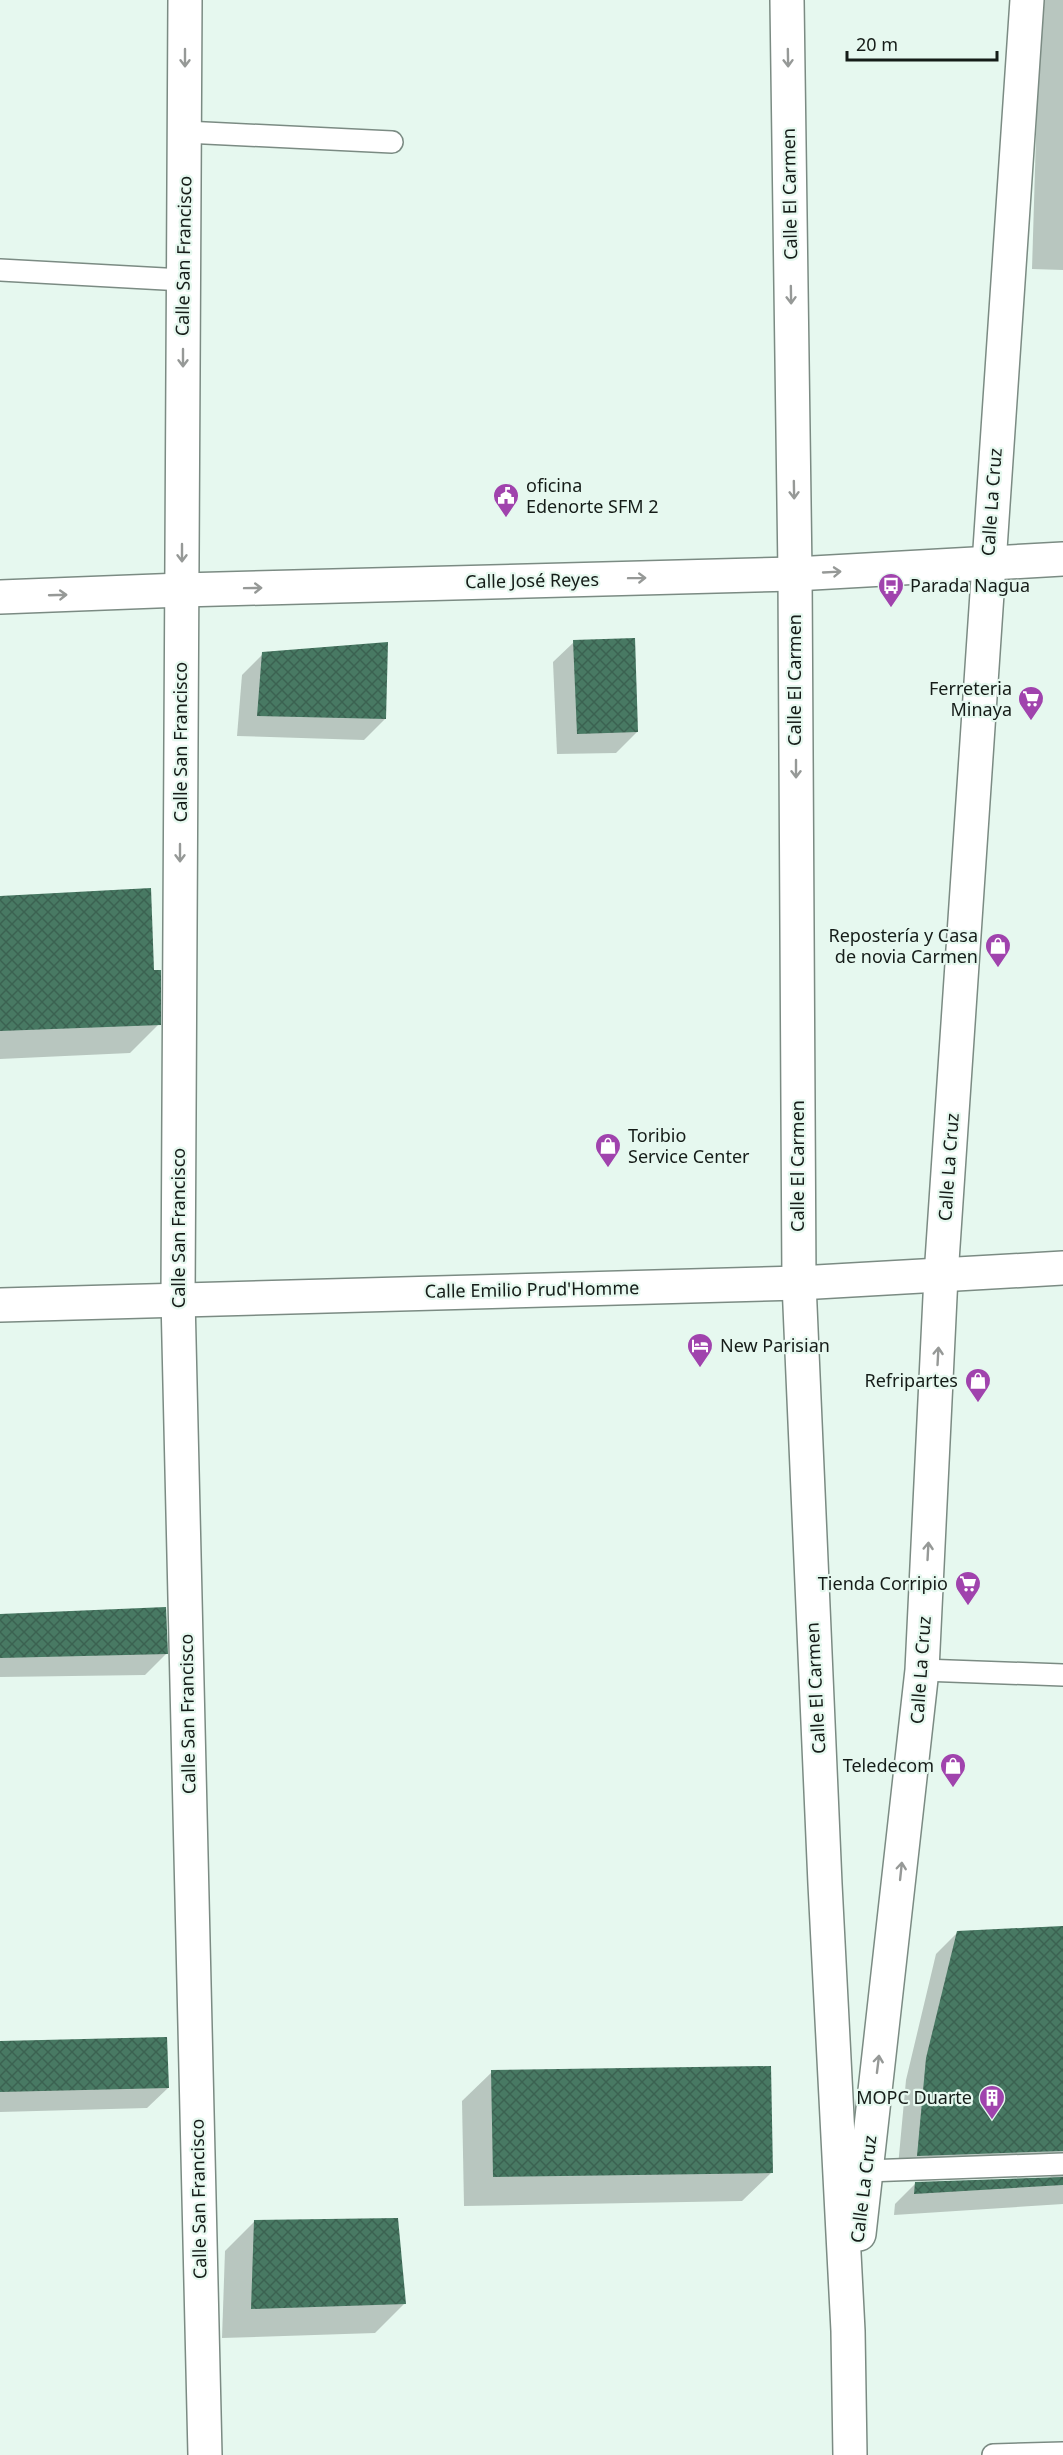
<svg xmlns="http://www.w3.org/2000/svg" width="1063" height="2455" font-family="'Noto Sans',sans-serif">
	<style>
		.shadow { fill: #0003 }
		.building { fill: url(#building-cross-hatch) }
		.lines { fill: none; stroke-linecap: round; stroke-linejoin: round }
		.service-casing { stroke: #7b8b83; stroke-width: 24 }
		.minor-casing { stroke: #7b8b83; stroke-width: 36 }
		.primary-casing { stroke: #7b8b83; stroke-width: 36 }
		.service { stroke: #fff; stroke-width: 21 }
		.minor { stroke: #fff; stroke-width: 33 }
		.primary { stroke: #fff; stroke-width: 33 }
		.oneway { stroke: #969997 }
		.labels { text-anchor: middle; stroke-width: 4.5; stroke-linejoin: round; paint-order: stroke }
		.street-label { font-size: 18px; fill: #151c18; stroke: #e6f8ef }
		.poi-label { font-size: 18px; fill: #151c18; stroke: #e6f8ef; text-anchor: end }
	</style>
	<defs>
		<pattern id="building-cross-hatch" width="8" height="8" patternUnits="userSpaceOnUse" patternTransform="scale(1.5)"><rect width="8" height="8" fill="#487963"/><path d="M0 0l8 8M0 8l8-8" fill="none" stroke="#3b6251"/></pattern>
	</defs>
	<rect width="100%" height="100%" fill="#e6f8ef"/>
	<!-- shadow -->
	<g class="shadow">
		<polygon points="1043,0 1063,0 1063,270 1032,269 1040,3"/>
		<polygon points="574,642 637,732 616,753 557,754 553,662"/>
		<polygon points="263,654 385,719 364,740 237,736 242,675"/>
		<polygon points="0,898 152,972 159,1024 130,1053 0,1059"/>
		<polygon points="0,1616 166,1654 145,1675 0,1677"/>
		<polygon points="1063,1928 1063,2204 894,2215 895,2204 915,2184 1055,2179 1041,2171 897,2177 906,2080 936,1954 957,1933"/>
		<polygon points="0,2042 168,2088 147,2108 0,2112"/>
		<polygon points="492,2072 772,2172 742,2201 464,2206 462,2101"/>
		<polygon points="255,2221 404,2304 375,2333 222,2338 225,2251"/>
	</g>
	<!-- building -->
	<g class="building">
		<polygon points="635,638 638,732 577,734 573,640"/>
		<polygon points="388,642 386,719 257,716 262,652"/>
		<polygon points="151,888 154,970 161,970 161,1025 0,1031 0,896"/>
		<polygon points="166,1607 168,1654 0,1658 0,1614"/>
		<polygon points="1063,1926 1063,2151 917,2156 926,2058 957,1931"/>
		<polygon points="167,2037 169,2088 0,2092 0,2041"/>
		<polygon points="771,2066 773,2173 493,2177 491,2070"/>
		<polygon points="1063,2177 1063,2185 914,2194 915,2182"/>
		<polygon points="398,2218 406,2304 251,2309 254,2220"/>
	</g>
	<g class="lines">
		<defs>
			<g id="service">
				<polyline points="185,132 392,142"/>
				<polyline points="0,270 183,280"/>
				<polyline points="922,1670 1063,1675"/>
				<polyline points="866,2171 1063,2164"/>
				<polyline points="993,2455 1063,2453"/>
			</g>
			<g id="minor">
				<polyline points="185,0 178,1298 205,2455"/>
				<polyline points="0,597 182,590 795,574 1063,559"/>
				<polyline points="0,1305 799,1283 1063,1268"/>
			</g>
			<g id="primary">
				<polyline points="787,0 795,574 799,1283 825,1884 848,2331 850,2455"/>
				<polyline points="859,2234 922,1670 941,1276 1027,0"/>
			</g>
		</defs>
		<!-- service casing -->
		<use href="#service" class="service-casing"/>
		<!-- minor casing -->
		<use href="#minor" class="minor-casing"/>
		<!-- primary casing -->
		<use href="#primary" class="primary-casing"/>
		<!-- service -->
		<use href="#service" class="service"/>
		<!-- minor -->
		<use href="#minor" class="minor"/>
		<!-- primary -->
		<use href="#primary" class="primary"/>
	</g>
	<!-- one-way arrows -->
	<defs><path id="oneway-shaft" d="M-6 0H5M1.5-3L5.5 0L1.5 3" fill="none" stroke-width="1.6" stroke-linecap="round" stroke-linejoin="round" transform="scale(1.5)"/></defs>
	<g class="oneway">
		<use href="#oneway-shaft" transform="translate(185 58) rotate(90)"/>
		<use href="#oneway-shaft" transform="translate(788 58) rotate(89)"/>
		<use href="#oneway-shaft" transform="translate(791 295) rotate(89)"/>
		<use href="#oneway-shaft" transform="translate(183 358) rotate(90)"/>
		<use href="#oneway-shaft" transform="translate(794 490) rotate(89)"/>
		<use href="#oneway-shaft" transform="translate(182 553) rotate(90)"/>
		<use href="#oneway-shaft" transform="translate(832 572) rotate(-3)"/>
		<use href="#oneway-shaft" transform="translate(637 578) rotate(-1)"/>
		<use href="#oneway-shaft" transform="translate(253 588) rotate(-1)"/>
		<use href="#oneway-shaft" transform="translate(58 595) rotate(-2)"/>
		<use href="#oneway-shaft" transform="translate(796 769) rotate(90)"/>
		<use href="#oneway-shaft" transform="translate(180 853) rotate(90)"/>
		<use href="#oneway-shaft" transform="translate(938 1356) rotate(-87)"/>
		<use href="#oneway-shaft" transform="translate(928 1551) rotate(-87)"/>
		<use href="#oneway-shaft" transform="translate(901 1871) rotate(-84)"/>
		<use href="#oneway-shaft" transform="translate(878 2064) rotate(-83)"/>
	</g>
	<!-- icons -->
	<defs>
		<symbol id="civic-pin" viewBox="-11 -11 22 30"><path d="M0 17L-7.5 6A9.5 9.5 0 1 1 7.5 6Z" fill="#a043ad" stroke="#e6f8ef"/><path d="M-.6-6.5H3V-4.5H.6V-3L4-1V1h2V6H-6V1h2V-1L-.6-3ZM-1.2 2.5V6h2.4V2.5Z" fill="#fff"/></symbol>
		<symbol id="bus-pin" viewBox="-11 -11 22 30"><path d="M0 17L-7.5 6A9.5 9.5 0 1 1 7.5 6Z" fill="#a043ad" stroke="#e6f8ef"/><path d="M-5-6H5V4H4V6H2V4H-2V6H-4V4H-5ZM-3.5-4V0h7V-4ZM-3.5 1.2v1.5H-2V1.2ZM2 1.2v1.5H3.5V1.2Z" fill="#fff"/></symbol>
		<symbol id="supermarket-pin" viewBox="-11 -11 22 30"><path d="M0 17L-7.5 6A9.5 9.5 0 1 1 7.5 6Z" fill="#a043ad" stroke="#e6f8ef"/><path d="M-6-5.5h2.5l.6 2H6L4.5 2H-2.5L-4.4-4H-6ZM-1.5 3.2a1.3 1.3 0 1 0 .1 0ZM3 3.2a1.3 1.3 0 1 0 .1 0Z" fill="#fff"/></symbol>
		<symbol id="shop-pin" viewBox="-11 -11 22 30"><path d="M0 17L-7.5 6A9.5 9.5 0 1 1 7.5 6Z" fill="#a043ad" stroke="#e6f8ef"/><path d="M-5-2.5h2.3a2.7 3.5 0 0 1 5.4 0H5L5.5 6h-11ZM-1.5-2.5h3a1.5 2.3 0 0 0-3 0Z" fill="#fff"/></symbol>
		<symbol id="hotel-pin" viewBox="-11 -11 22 30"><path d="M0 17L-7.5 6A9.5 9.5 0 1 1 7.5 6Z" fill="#a043ad" stroke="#e6f8ef"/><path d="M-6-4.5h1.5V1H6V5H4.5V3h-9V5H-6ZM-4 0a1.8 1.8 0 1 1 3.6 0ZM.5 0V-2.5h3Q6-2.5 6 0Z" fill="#fff"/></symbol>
		<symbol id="building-pin" viewBox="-11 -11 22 30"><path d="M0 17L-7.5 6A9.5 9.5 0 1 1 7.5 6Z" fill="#a043ad" stroke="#e6f8ef"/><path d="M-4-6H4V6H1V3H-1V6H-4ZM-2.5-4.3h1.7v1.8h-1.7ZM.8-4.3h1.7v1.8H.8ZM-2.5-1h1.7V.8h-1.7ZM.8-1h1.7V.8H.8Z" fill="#fff"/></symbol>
	</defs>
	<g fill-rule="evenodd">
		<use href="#civic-pin" x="491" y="481" width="30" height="40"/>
		<use href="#bus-pin" x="876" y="571" width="30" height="40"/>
		<use href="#supermarket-pin" x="1016" y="684" width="30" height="40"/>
		<use href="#shop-pin" x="983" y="931" width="30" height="40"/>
		<use href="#shop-pin" x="593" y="1131" width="30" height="40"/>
		<use href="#hotel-pin" x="685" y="1331" width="30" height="40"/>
		<use href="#shop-pin" x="963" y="1366" width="30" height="40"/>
		<use href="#supermarket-pin" x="953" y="1569" width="30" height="40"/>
		<use href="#shop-pin" x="938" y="1751" width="30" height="40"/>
		<use href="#building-pin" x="977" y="2083" width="30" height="40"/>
	</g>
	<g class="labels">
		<!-- street labels -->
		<g class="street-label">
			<text transform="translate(790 194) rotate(-91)" y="6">Calle El Carmen</text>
			<text transform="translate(184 256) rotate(-89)" y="6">Calle San Francisco</text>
			<text transform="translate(992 502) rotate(-86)" y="6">Calle La Cruz</text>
			<text transform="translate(532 581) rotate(-1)" y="6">Calle José Reyes</text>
			<text transform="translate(795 680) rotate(-90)" y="6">Calle El Carmen</text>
			<text transform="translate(181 742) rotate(-90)" y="6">Calle San Francisco</text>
			<text transform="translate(798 1166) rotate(-90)" y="6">Calle El Carmen</text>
			<text transform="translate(949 1167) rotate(-86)" y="6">Calle La Cruz</text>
			<text transform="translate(179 1228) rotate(-90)" y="6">Calle San Francisco</text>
			<text transform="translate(532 1290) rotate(-1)" y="6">Calle Emilio Prud'Homme</text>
			<text transform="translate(921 1670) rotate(-86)" y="6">Calle La Cruz</text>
			<text transform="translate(816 1688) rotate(-93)" y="6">Calle El Carmen</text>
			<text transform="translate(188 1714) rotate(-91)" y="6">Calle San Francisco</text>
			<text transform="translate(864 2189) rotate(-83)" y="6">Calle La Cruz</text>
			<text transform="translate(199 2199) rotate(-91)" y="6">Calle San Francisco</text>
		</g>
		<!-- poi labels -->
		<g class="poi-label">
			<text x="526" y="492" text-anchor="start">oficina<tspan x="526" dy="21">Edenorte SFM 2</tspan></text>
			<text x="910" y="592" text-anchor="start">Parada Nagua</text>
			<text x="1012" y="695">Ferreteria<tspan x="1012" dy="21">Minaya</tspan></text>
			<text x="978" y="942">Repostería y Casa<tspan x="978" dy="21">de novia Carmen</tspan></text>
			<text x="628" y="1142" text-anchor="start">Toribio<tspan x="628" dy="21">Service Center</tspan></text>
			<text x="720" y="1352" text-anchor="start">New Parisian</text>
			<text x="958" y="1387">Refripartes</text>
			<text x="948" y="1590">Tienda Corripio</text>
			<text x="934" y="1772">Teledecom</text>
			<text x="972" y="2104">MOPC Duarte</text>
		</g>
	</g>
	<!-- scale -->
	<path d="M847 51v9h150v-9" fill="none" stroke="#151c18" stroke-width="3"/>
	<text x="856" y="51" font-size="18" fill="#151c18" stroke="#e6f8ef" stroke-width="4.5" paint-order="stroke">20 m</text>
</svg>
